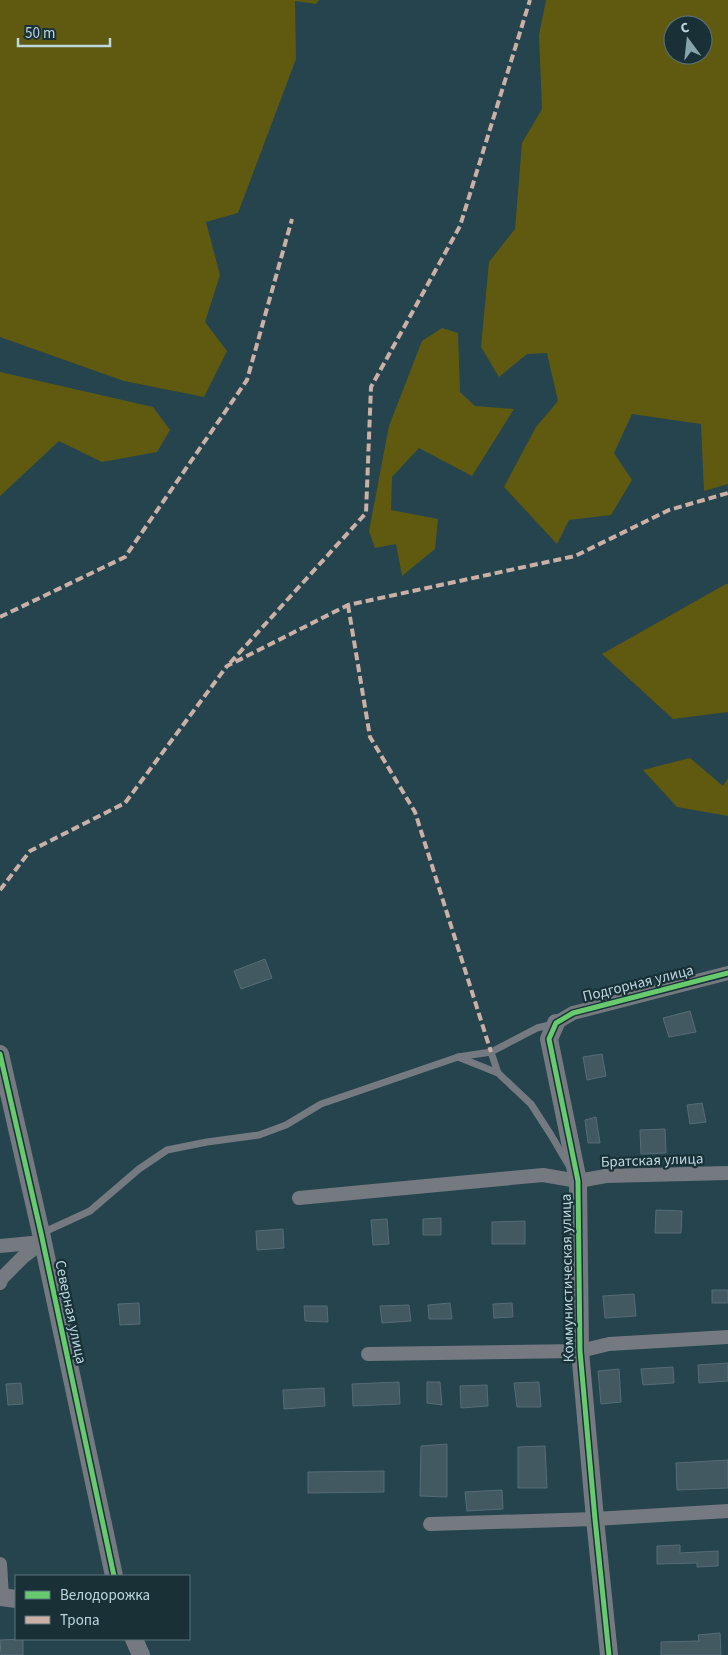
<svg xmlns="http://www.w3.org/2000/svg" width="728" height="1655" font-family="'Source Sans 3',sans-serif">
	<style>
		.green { fill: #605a10; fill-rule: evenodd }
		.building { fill: #425962; stroke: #566c76 }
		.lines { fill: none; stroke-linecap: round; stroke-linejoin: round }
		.service { stroke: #747a80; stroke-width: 7 }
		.minor { stroke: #747a80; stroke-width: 14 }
		.tertiary { stroke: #747a80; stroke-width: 18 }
		.quiet { stroke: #cab0a6; stroke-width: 4; stroke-dasharray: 8 4; stroke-linecap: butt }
		.cycleway-casing { stroke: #193037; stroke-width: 8 }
		.cycleway { stroke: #67ca6e; stroke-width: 5 }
		.labels { text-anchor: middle; stroke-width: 4.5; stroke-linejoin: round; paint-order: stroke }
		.street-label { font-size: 15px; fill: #bcd7e0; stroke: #193037 }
	</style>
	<rect width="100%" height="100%" fill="#25444d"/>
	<!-- green -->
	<g class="green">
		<polygon points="0,0 319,0 316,4 295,1 296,59 238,213 206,222 220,275 205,322 227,351 204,397 124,381 0,337"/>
		<path d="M546 0H728V484L704 491 701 424 632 414 614 453 632 480 611 515 569 520 557 544 504 487 536 427 558 401 547 353 527 354 499 377 481 347 489 262 515 229 522 143 542 109 539 35ZM673 25H703V55H673Z"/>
		<polygon points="442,328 458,333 460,392 475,406 514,409 472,476 419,448 392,477 391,510 438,519 435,549 402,576 396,544 375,548 369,531 389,426 422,341"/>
		<polygon points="0,372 153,407 170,430 157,452 102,462 59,441 0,496"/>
		<polygon points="726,584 728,584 728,712 673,719 602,654"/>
		<polygon points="690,758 723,786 728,778 728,816 677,807 643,770"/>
	</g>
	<!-- building -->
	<g class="building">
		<polygon points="265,959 272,978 241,989 234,971"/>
		<polygon points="690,1011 696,1032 669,1037 663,1018"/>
		<polygon points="602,1054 606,1076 587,1080 583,1057"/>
		<polygon points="702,1103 706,1122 690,1124 687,1105"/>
		<polygon points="596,1117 600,1143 588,1143 585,1120"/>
		<polygon points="665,1129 666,1153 641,1154 640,1130"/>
		<polygon points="656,1210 682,1211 681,1233 655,1233"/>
		<polygon points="441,1218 441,1235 423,1235 423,1219"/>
		<polygon points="387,1219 389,1244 373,1245 371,1220"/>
		<polygon points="525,1221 525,1244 492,1244 492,1222"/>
		<polygon points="283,1229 284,1248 257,1250 256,1231"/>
		<rect x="712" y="1290" width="16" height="13"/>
		<polygon points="634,1294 636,1316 605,1318 603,1296"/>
		<polygon points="139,1303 140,1324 120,1325 118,1304"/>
		<polygon points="450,1303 452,1319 429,1319 428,1305"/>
		<polygon points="512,1303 513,1317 494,1318 493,1304"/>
		<polygon points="409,1305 411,1321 382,1323 380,1306"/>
		<polygon points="304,1306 327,1306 328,1322 305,1321"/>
		<polygon points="728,1363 728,1381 699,1383 698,1365"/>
		<polygon points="673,1367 674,1383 643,1385 641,1369"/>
		<polygon points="619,1369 621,1402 601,1404 598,1371"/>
		<polygon points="399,1382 400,1404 353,1406 352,1384"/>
		<polygon points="427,1382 440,1382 442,1405 427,1403"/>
		<polygon points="539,1382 541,1407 517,1407 514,1383"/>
		<polygon points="21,1383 23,1404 8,1405 6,1384"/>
		<polygon points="487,1385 488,1406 461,1408 460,1386"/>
		<polygon points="324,1388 325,1406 284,1409 283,1390"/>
		<polygon points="447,1444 447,1497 420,1496 421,1446"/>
		<polygon points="545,1446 547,1488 518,1488 518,1447"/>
		<polygon points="728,1460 728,1488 677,1490 676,1463"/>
		<polygon points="384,1471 384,1492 308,1493 308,1472"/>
		<polygon points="502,1490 503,1509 467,1511 465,1492"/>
		<polygon points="680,1545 680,1553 718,1551 718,1566 697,1567 697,1563 657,1564 657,1546"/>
		<polygon points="720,1633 721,1655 661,1655 661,1642 699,1641 698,1635"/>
		<polygon points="23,1639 23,1655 1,1655 0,1640"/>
	</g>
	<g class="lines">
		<!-- service -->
		<g class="service">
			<polyline points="491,1052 498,1073"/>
			<polyline points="458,1057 498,1073 531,1104 551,1135 568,1164"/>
			<polyline points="42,1233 90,1211 139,1169 167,1150 207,1142 259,1135 286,1125 321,1104 458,1057 491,1052 537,1028 554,1024"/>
		</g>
		<!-- minor -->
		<g class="minor">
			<polyline points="556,1023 573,1013 728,973"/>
			<polyline points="299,1198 543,1175 578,1181 606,1176 728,1173"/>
			<polyline points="0,1246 42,1242"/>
			<polyline points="0,1283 2,1278 23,1257 43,1242"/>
			<polyline points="368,1354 580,1351 609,1344 728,1337"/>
			<polyline points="430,1524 595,1519 728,1511"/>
			<polyline points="0,1564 2,1597"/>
		</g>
		<!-- tertiary -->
		<g class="tertiary">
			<polyline points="556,1023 549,1039 578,1181 580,1351 595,1519 609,1655"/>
			<polyline points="0,1054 41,1233 114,1576"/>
			<polyline points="0,1597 16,1599"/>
			<polyline points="134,1639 141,1655"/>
		</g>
		<!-- quiet -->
		<g class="quiet">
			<polyline points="348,605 370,737 415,812 491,1052"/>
			<polyline points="0,617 125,557 247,380 292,219"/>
			<polyline points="230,663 366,513 371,387 460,226 530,0"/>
			<polyline points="0,890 30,851 125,803 227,666 348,605 575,556 669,510 728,493"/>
		</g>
		<defs>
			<g id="cycleway">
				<polyline points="0,1054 41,1233 114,1576"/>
				<polyline points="609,1655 595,1519 580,1351 578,1181 549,1039 556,1023 573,1013 728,973"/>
			</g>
		</defs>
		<!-- cycleway casing -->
		<use href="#cycleway" class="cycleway-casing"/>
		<!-- cycleway -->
		<use href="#cycleway" class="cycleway"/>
	</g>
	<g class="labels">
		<!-- street labels -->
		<g class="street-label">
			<text transform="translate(638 983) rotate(-14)" y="5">Подгорная улица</text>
			<text transform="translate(652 1160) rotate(-2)" y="5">Братская улица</text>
			<text transform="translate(567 1278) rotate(-91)" y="5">Коммунистическая улица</text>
			<text transform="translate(71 1312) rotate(78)" y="5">Северная улица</text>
		</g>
	</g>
	<!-- legend -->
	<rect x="15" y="1575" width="175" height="65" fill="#193037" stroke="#5a737b"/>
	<rect x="25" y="1591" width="25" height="8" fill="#67ca6e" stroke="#5a737b"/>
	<text x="60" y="1600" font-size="15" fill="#bcd7e0">Велодорожка</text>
	<rect x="25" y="1616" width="25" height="8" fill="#cab0a6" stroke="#5a737b"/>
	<text x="60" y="1625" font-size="15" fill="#bcd7e0">Тропа</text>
	<!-- north arrow -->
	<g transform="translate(688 40) rotate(345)"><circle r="24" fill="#193037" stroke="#5a737b"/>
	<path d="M0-4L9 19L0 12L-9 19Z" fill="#87a4ad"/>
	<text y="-8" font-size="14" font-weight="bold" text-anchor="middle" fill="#bcd7e0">С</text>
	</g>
	<!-- scale -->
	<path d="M18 38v8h92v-8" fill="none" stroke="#bcd7e0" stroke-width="2.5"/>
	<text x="25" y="38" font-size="15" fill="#bcd7e0" stroke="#193037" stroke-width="4" paint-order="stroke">50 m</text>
</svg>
